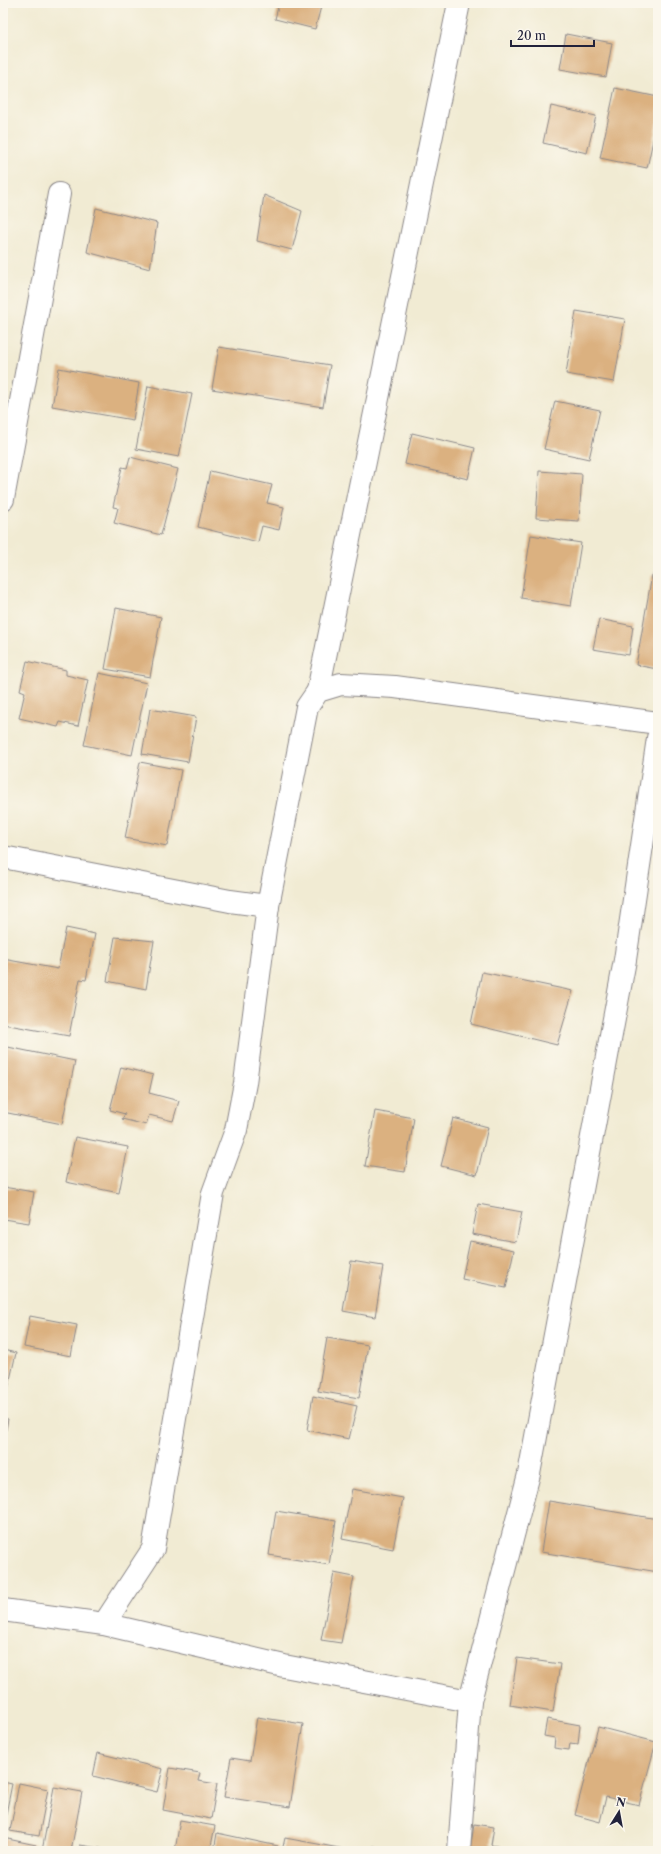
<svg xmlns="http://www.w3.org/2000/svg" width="661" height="1854" font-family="'Libre Caslon Text',serif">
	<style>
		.building { fill: #dbb180 }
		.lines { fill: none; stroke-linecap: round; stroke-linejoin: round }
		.minor-casing { stroke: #8a8687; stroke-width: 24 }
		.minor { stroke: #fff; stroke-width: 22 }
	</style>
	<rect width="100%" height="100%" fill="#fbf7ec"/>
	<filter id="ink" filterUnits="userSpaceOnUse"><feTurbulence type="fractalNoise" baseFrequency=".025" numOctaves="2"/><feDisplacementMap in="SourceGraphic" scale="8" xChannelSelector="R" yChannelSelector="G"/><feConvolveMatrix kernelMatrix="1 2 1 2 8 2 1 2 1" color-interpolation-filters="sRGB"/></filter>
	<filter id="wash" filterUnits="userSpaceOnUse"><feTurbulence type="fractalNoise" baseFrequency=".012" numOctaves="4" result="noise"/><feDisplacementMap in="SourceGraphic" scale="16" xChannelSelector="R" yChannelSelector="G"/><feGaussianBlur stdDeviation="0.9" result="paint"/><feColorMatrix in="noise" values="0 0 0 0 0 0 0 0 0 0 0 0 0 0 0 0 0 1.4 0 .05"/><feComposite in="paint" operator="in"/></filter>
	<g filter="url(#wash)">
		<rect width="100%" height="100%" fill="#f1ebd3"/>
		<g id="blocks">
			<!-- building -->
			<g class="building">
				<polygon points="279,3 322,3 315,29 275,19"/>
				<polygon points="566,34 612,43 606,77 560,69"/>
				<polygon points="615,88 658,97 658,117 647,168 600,158"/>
				<polygon points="551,106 596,116 587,153 543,143"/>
				<polygon points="264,195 302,211 292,250 257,241"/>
				<polygon points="96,208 157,223 150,269 87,252"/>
				<polygon points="576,311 625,319 614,382 566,374"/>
				<polygon points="219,347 330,365 323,407 212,389"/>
				<polygon points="59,368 139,383 133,420 52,406"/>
				<polygon points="148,386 192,394 179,457 136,449"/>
				<polygon points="555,401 600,410 589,459 544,449"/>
				<polygon points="412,433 475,448 468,479 405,464"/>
				<polygon points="130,457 178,469 161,535 114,523 118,508 113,507 122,467 127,468"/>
				<polygon points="210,471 272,485 267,503 284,507 279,530 262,526 258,542 198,527"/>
				<polygon points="539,471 582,474 579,521 536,518"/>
				<polygon points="531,535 581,543 571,606 521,598"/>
				<polygon points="652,575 658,577 657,669 636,665"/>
				<polygon points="116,608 161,617 150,677 105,669"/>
				<polygon points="599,619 633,626 629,655 593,649"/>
				<polygon points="27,661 66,670 66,675 88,680 78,726 60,722 58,727 19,718 25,692 20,690"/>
				<polygon points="99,673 147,683 132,755 84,745"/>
				<polygon points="150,709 196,717 188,762 142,754"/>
				<polygon points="140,762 181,770 167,846 125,838"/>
				<polygon points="66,928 95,934 86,980 80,979 69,1036 3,1024 3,959 58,969"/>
				<polygon points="115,937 154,941 146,989 107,981"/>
				<polygon points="482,972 573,991 557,1045 471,1024"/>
				<polygon points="3,1046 75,1061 62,1124 3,1112"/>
				<polygon points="121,1067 153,1075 149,1093 179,1101 173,1121 149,1115 146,1125 122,1119 125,1114 110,1110"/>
				<polygon points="375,1111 414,1118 405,1172 365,1166"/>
				<polygon points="453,1118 488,1127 477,1175 441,1166"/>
				<polygon points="75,1137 128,1147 119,1193 66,1182"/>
				<polygon points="3,1187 34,1192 29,1223 3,1219"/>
				<polygon points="478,1204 522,1212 516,1242 472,1234"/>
				<polygon points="470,1241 514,1250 506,1288 462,1279"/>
				<polygon points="351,1261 383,1266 375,1317 343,1311"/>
				<polygon points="30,1316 77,1325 71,1356 24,1347"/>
				<polygon points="327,1338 368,1345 359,1398 318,1391"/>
				<polygon points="3,1350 16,1353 5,1402 3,1402"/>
				<polygon points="313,1396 357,1406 349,1439 307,1430"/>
				<polygon points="3,1418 8,1419 4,1441 3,1441"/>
				<polygon points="352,1489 403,1498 393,1549 342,1539"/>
				<polygon points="549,1501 658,1519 658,1572 541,1552"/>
				<polygon points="276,1511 336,1521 329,1565 269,1555"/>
				<polygon points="334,1573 354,1577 341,1643 321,1640"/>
				<polygon points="517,1658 560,1664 553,1712 510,1705"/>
				<polygon points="257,1717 303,1724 290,1807 224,1797 231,1758 250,1761"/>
				<polygon points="547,1719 580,1725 578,1744 570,1743 569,1750 554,1748 555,1738 544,1736"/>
				<polygon points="598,1727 656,1742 639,1805 606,1797 600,1822 575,1815"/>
				<polygon points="98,1753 163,1769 157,1792 93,1776"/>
				<polygon points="170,1768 200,1773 198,1781 217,1784 211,1819 163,1810"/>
				<polygon points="3,1782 12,1784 4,1824 3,1824"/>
				<polygon points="19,1783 48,1789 39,1836 10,1831"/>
				<polygon points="54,1787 82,1792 71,1851 42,1851"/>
				<polygon points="180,1820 215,1826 210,1851 175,1851"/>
				<polygon points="474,1824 494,1827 491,1845 513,1849 513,1851 470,1851"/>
				<polygon points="217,1833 278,1846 277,1851 214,1851"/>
				<polygon points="3,1838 36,1845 35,1851 3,1851"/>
				<polygon points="285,1838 350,1850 350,1851 282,1851"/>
				<polygon points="80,1845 112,1850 112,1851 79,1851"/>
				<polygon points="373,1846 396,1850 396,1851 372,1851"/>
			</g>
		</g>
	</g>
	<g filter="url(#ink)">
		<use href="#blocks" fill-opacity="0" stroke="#8a8687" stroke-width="1"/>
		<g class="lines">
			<defs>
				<g id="minor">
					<polyline points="3,499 59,194"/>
					<polyline points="318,691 459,3"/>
					<polyline points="3,857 230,901 268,906"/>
					<polyline points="3,1610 104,1624 284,1666 470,1701"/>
					<polyline points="104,1624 153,1549 213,1193 236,1130 245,1083 268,906 307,707 318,691 341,684 395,687 658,723"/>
					<polyline points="459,1851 470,1701 529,1474 625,960 658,738"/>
				</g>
			</defs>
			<!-- minor casing -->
			<use href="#minor" class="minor-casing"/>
			<!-- minor -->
			<use href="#minor" class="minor"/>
		</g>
	</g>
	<!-- margin -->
	<rect width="661" height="1854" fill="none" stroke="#fbf7ec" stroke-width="16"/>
	<!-- north arrow -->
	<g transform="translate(619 1812) rotate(11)" stroke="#fbf7ec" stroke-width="3" paint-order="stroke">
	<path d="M0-3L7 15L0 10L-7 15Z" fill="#22223b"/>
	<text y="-6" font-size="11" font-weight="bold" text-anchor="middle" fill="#22223b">N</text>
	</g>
	<!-- scale -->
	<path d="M511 40v6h83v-6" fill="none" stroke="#22223b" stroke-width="2"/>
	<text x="517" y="40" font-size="12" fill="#22223b" stroke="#fbf7ec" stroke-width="3" paint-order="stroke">20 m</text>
</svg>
